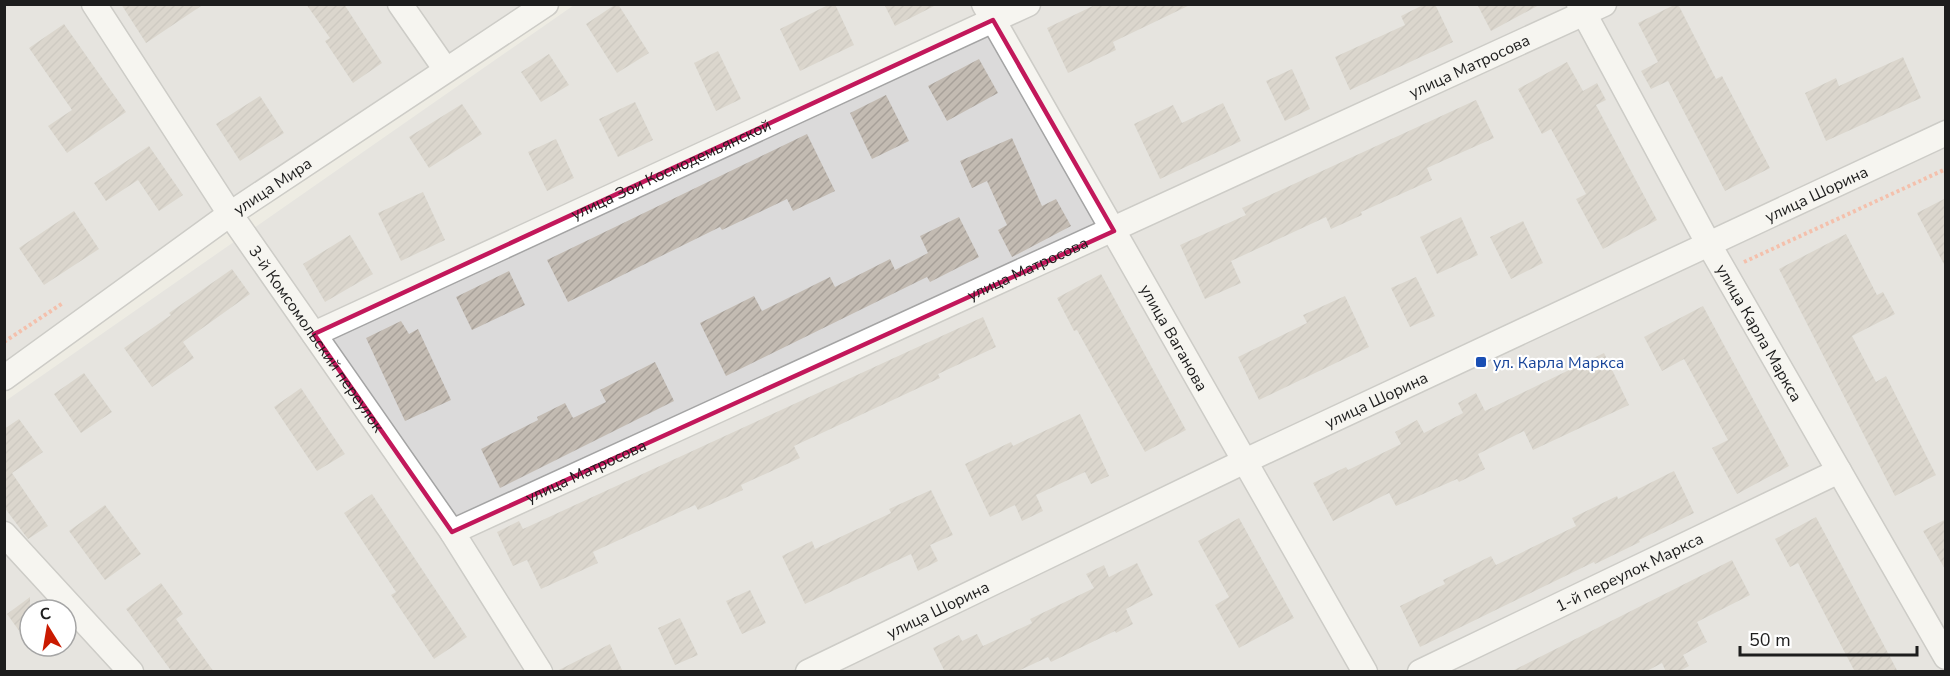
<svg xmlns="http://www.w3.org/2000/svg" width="1950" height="676" font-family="'Nunito Sans',sans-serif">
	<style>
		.residential { fill: #dbdada; fill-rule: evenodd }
		.building { fill: url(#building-hatch) }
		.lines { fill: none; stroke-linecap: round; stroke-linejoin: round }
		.minor-casing { stroke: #a4a4a4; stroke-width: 27 }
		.path { stroke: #fa8a68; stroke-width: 4; stroke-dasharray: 3 3; stroke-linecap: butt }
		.minor { stroke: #fff; stroke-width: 24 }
		.marked { fill: none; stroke: #c2185b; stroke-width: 4.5; stroke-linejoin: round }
		.transit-dot { fill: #1a4fb4; stroke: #fff; stroke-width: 2 }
		.labels { text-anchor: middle; stroke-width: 4.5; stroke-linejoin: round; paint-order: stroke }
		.street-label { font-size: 16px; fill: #1d1d1d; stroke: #fff }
		.transit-label { font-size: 16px; fill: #164399; stroke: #fff; text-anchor: start }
	</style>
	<defs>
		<pattern id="building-hatch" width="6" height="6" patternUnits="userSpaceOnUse" patternTransform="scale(1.5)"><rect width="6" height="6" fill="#c3bbb2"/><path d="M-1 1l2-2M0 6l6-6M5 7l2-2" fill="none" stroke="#a7a099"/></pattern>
	</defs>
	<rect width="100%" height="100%" fill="#eeece3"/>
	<!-- residential -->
	<g class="residential">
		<polygon points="5,5 528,5 5,362"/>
		<path d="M574 5H1945V671H5L4 402ZM30 610H66V646H30Z"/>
	</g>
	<!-- building -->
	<g class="building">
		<polygon points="121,4 204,4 146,43"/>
		<polygon points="306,4 344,4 382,63 353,83 325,41 330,38"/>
		<polygon points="616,4 618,4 649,53 617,73 586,24"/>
		<polygon points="830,4 835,4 854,45 800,71 780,29"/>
		<polygon points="884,4 938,4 895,26"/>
		<polygon points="1097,4 1192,4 1113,42 1116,50 1068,73 1047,28"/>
		<polygon points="1425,4 1435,4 1453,42 1350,90 1335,57 1405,25 1401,16"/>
		<polygon points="1477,4 1541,4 1491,31"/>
		<polygon points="1676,4 1678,4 1716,79 1722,76 1770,168 1725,191 1668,81 1651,89 1641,71 1658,62 1638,23"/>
		<polygon points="64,24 126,112 67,153 48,126 72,110 29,48"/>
		<polygon points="718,51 741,99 716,111 694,63"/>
		<polygon points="549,54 569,85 541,102 521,72"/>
		<polygon points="1903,57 1921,98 1826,141 1805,93 1836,78 1839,86"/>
		<polygon points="979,59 998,93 947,121 928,86"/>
		<polygon points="1567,62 1583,91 1597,83 1606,100 1596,105 1657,220 1603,249 1576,199 1586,194 1551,129 1542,134 1518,89"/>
		<polygon points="1292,69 1310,109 1285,121 1266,81"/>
		<polygon points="886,95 909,141 872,159 850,113"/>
		<polygon points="260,96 284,133 240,161 216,124"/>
		<polygon points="1476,100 1494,138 1427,168 1432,180 1361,212 1362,215 1331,229 1326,217 1231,261 1241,283 1205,299 1180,245 1246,215 1242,208"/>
		<polygon points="635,102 653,140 618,157 599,119"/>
		<polygon points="1223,103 1241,141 1160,179 1134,124 1173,105 1182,123"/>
		<polygon points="462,104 482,134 429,168 409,137"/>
		<polygon points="807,134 835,191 793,211 787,199 722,230 720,227 568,302 547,260"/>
		<polygon points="1012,138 1042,206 1056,199 1071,226 1012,257 998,230 1007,225 987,181 972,188 960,161"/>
		<polygon points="556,139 574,178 547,191 528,152"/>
		<polygon points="149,146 183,195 159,211 138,180 106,201 94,183"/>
		<polygon points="423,192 445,240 401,261 378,213"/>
		<polygon points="1946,198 1946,268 1917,213"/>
		<polygon points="74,211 99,249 44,285 19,248"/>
		<polygon points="959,217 979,257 930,282 927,277 726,376 700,323 754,296 762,311 830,277 835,287 890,259 895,270 928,253 920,236"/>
		<polygon points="1461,217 1478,255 1437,274 1420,237"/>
		<polygon points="1523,221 1543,263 1511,279 1490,237"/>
		<polygon points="1846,234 1877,295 1883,292 1895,314 1852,336 1876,382 1886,376 1936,475 1895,496 1779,269"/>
		<polygon points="350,235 373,274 325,302 303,264"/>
		<polygon points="232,269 250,294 183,342 194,358 152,387 124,348 171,315 169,313"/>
		<polygon points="509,271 525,305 472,330 456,297"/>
		<polygon points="1101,274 1186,430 1145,452 1077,330 1074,331 1057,298"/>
		<polygon points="1416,277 1435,316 1410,327 1391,288"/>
		<polygon points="1345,296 1369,347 1259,400 1238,357 1307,323 1303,315"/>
		<polygon points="1703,306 1789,466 1737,494 1712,448 1728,440 1684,359 1662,371 1644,337"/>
		<polygon points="983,317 996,347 938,374 940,378 794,446 800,458 741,485 743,490 698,510 695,505 593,552 598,563 541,589 527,560 513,566 497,532 519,521 523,529"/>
		<polygon points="401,321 409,334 418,329 451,400 405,421 366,338"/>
		<polygon points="1604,353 1629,405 1533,450 1524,431 1478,454 1485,469 1459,482 1457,479 1396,506 1389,493 1333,521 1313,483 1346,467 1348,470 1401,444 1395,432 1417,420 1424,433 1463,413 1458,403 1476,393 1485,411"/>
		<polygon points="655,362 674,401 500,488 481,449 538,420 537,417 565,403 573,418 606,402 600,390"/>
		<polygon points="84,373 112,412 81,433 54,394"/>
		<polygon points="301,388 345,454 317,471 274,407"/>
		<polygon points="1080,414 1109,476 1091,484 1085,472 1036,495 1043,511 1022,521 1015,505 990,517 965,464 1011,442 1013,446"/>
		<polygon points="19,419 43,452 12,473 48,526 28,539 4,507 4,429"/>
		<polygon points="1674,471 1694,513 1639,540 1640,542 1595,564 1594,562 1420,647 1400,606 1445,584 1443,580 1491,556 1496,565 1576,526 1572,518 1617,496 1618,499"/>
		<polygon points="931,490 953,535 930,545 938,561 918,571 911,554 805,604 782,556 812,541 815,549 891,513 889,509"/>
		<polygon points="372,494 467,637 434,659 391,595 396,592 344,513"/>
		<polygon points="105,505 141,554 105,580 69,531"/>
		<polygon points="1816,517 1849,579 1898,672 1855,672 1798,563 1790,567 1775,539"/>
		<polygon points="1239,518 1294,618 1239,648 1215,605 1229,597 1198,541"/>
		<polygon points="1946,519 1946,571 1923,531"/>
		<polygon points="1732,560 1750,595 1697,622 1707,642 1683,655 1689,666 1678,672 1666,672 1662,663 1645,672 1510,672"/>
		<polygon points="1137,563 1153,595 1126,609 1133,624 1116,633 1115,631 1051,662 1048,657 1016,672 945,672 933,648 959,635 962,641 977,634 983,646 1032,623 1030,619 1094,588 1086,574 1104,565 1109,577"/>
		<polygon points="161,583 183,614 176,619 214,672 172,672 126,609"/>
		<polygon points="750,590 766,623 742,634 726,601"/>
		<polygon points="30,597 30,646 7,614"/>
		<polygon points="680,618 698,655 675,665 658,628"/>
		<polygon points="610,644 623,672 555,672"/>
	</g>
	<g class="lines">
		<defs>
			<g id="minor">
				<path id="s1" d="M94 4 230 214 452 532 540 672"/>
				<polyline points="400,4 446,70"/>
				<path id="s2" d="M984 4 1365 672"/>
				<path id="s3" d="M1579 4 1708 243 1946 657"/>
				<path id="s4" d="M314 334 1028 4"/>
				<path id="s5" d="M4 378 230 214 546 4"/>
				<path id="s6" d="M452 532 1604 4"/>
				<polyline points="4,534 131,672"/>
				<path id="s7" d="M808 672 1245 461 1946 133"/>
				<path id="s8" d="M1420 672 1839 471"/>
			</g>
		</defs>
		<!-- minor casing -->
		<use href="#minor" class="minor-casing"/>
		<!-- path -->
		<g class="path">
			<polyline points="1744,262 1946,169"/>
			<polyline points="4,342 63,303"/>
		</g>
		<!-- minor -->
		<use href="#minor" class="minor"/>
	</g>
	<!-- marked area -->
	<path d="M0 0H1950V676H0ZM993 20 1114 231 452 532 314 334Z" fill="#eeece3" fill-opacity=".55" fill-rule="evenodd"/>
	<path class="marked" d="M993 20 1114 231 452 532 314 334Z"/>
	<!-- markers -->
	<rect class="transit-dot" x="1475" y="356" width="12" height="12" rx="3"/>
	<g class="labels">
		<!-- street labels -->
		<g class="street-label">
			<text dy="6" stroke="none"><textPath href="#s6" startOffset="1119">улица Матросова</textPath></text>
			<text dy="6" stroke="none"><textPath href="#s4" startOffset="393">улица Зои Космодемьянской</textPath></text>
			<text dy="6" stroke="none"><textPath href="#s5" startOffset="330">улица Мира</textPath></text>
			<text dy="6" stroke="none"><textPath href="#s7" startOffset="1116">улица Шорина</textPath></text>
			<text dy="6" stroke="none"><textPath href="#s6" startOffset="633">улица Матросова</textPath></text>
			<text dy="6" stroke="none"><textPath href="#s3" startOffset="375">улица Карла Маркса</textPath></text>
			<text dy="6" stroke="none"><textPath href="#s1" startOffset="402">3-й Комсомольский переулок</textPath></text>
			<text dy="6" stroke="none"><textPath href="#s2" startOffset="384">улица Ваганова</textPath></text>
			<text dy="6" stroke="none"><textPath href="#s7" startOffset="630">улица Шорина</textPath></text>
			<text dy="6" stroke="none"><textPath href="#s6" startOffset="147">улица Матросова</textPath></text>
			<text dy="6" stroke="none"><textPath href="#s8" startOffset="232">1-й переулок Маркса</textPath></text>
			<text dy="6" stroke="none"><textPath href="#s7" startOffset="144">улица Шорина</textPath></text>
		</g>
		<!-- transit labels -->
		<g class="transit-label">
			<text x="1493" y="368">ул. Карла Маркса</text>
		</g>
	</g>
	<!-- border -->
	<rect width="1950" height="676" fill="none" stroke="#1d1d1d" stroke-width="12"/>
	<!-- north arrow -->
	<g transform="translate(48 628) rotate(349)"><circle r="28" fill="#ffffff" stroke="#a5a5a5" stroke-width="1.5"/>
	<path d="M0-4.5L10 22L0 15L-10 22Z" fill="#ca1a00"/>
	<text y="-9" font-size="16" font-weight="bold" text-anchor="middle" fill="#1d1d1d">С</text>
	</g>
	<!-- scale -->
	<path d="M1740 646v9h177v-9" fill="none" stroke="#1d1d1d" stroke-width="3"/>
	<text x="1749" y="646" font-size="18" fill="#1d1d1d" stroke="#ffffff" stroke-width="4.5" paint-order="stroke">50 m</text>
</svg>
